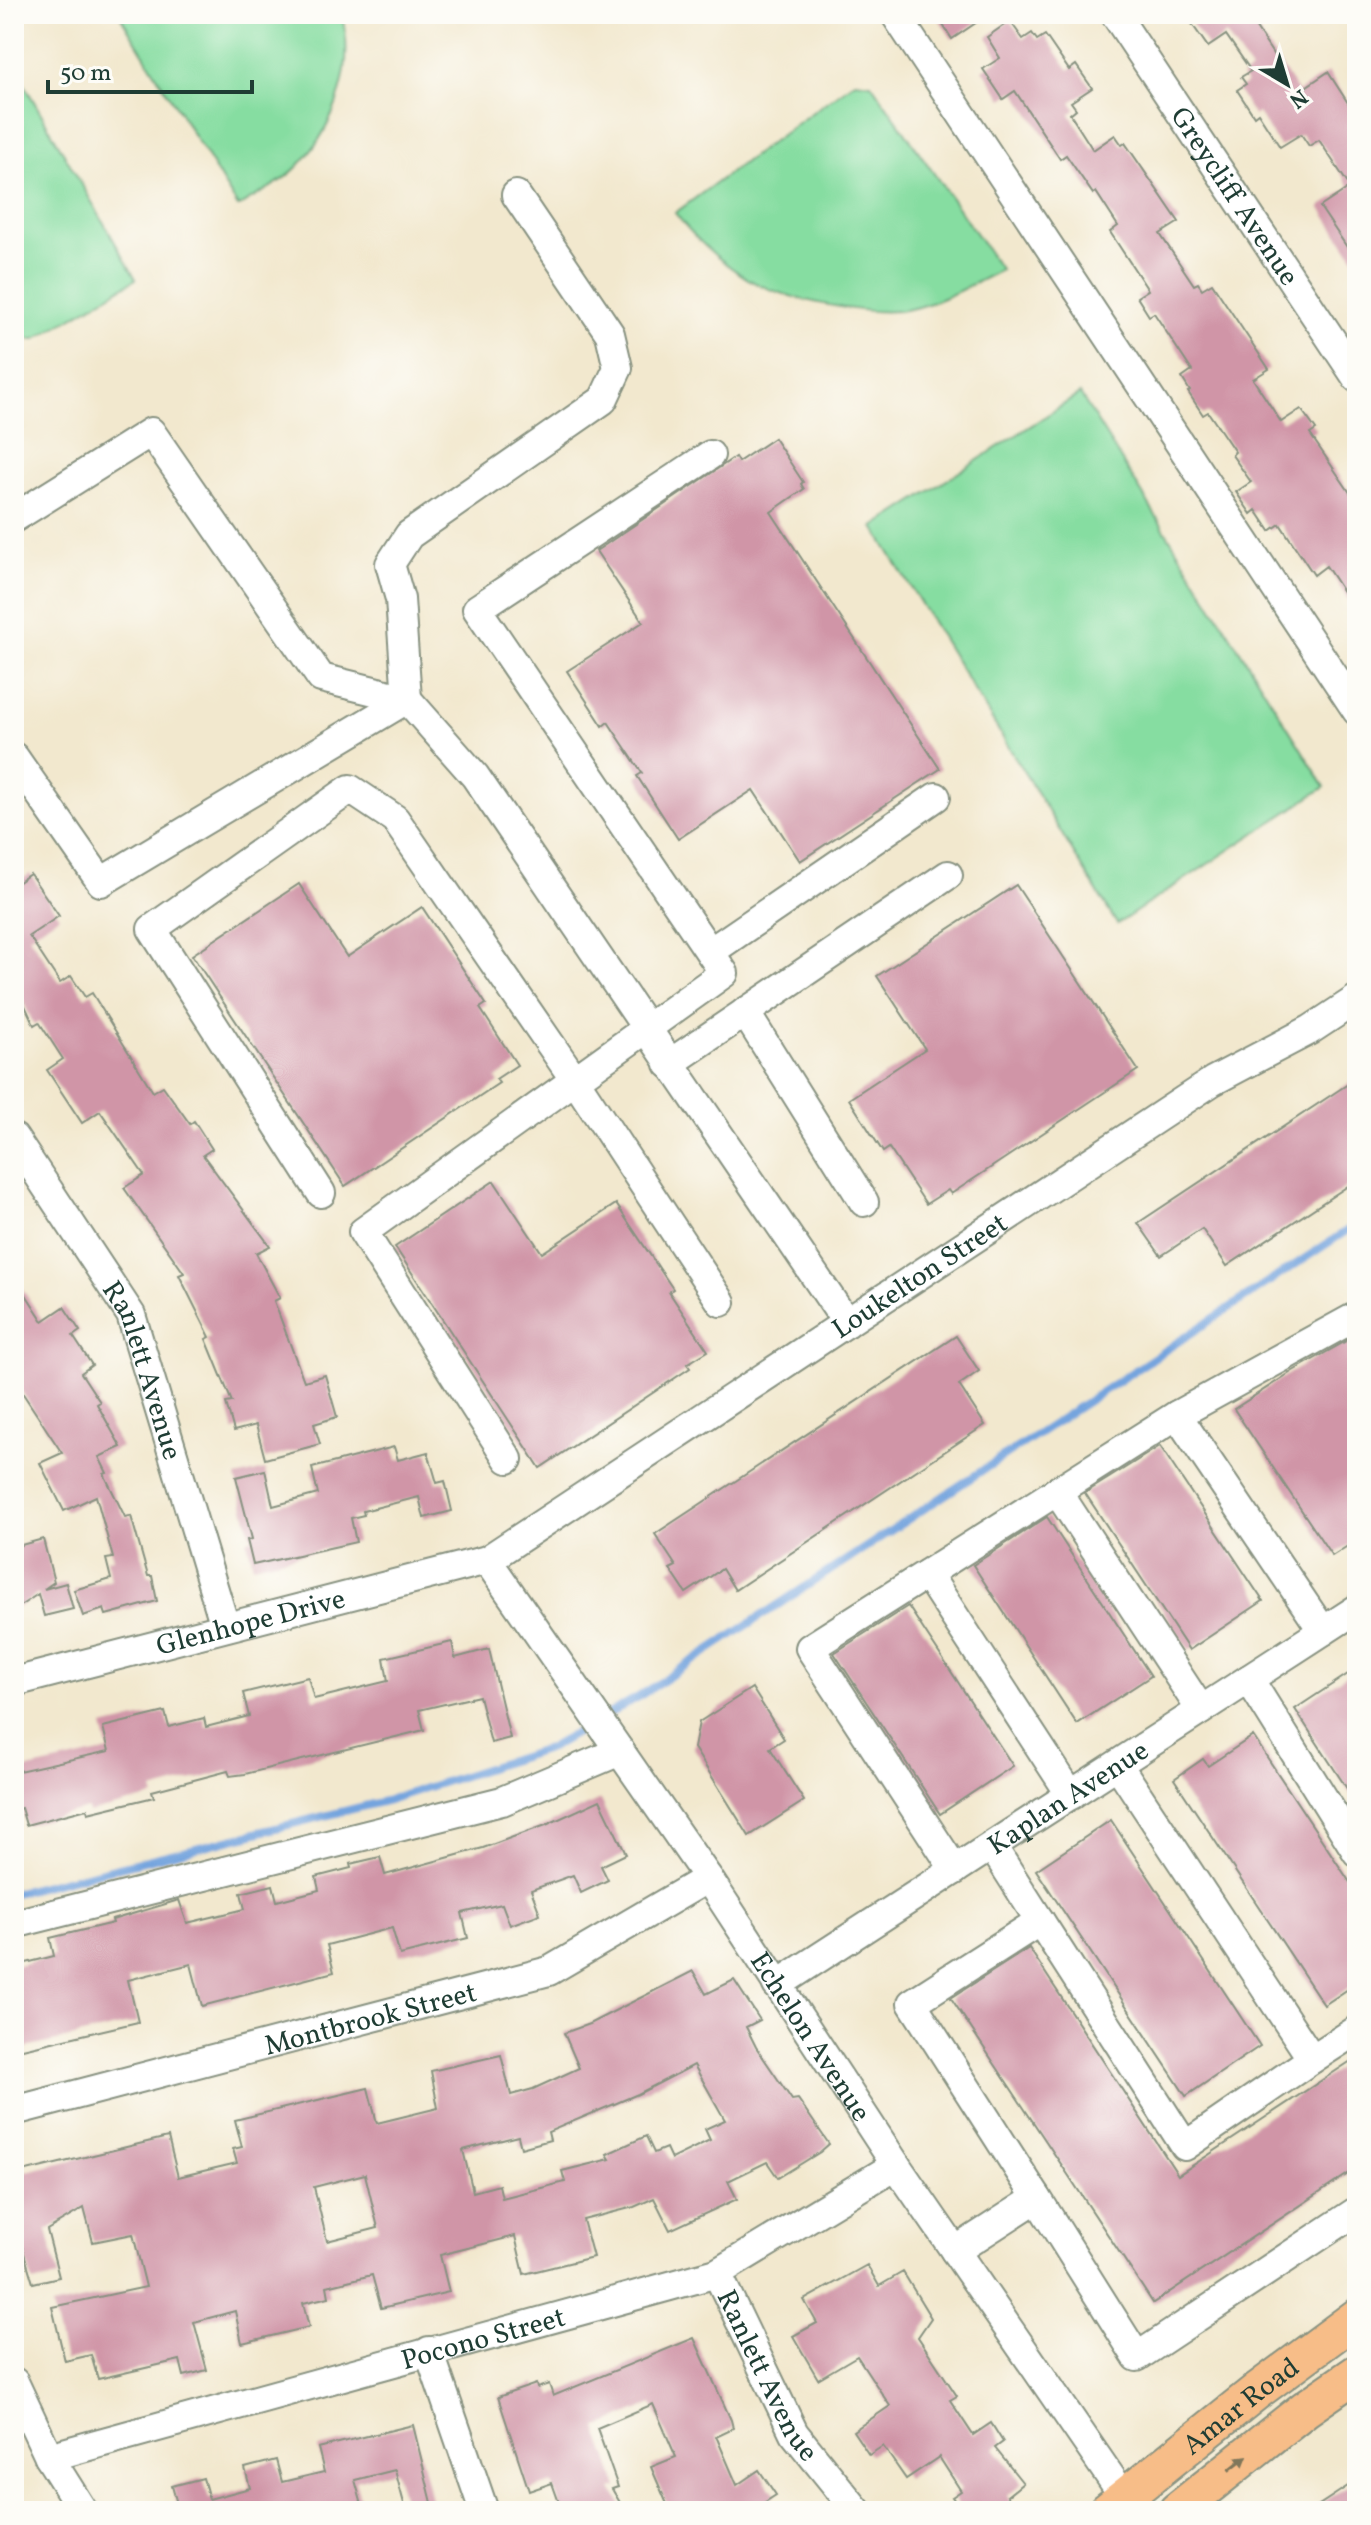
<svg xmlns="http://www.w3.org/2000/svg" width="1371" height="2525" font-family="Vollkorn,serif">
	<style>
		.green { fill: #86dda1; stroke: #528d6a; stroke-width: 2 }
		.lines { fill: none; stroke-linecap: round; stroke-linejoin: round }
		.stream { stroke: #75a4de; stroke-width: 8 }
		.building { fill: #d095a7; fill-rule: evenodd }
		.minor-casing { stroke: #889281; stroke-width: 32 }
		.major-casing { stroke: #889281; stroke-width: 40 }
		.minor { stroke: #fff; stroke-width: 28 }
		.major { stroke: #f7bd88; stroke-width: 36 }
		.oneway { fill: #80775a }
		.labels { text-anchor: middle; stroke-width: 8; stroke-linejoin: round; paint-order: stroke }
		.street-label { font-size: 28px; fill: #1f3d34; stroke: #fdfcf7 }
	</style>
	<rect width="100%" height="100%" fill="#fdfcf7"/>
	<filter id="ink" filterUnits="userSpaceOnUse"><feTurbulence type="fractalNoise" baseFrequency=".0125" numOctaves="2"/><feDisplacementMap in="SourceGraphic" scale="16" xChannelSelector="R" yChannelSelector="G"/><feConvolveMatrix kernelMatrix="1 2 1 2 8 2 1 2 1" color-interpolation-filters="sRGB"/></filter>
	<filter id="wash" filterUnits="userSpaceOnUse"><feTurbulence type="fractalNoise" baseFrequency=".006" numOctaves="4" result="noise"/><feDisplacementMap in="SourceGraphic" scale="32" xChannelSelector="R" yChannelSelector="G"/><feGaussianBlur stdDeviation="1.8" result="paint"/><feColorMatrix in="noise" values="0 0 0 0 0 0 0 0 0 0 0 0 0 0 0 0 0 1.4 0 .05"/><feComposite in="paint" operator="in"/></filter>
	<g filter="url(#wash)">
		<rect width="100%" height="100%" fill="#f2e8ce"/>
		<!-- green -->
		<g class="green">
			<path d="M119 14H341C357 64 335 127 300 164 284 182 258 194 238 207Z"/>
			<path d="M855 81 871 83 1001 270C972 284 942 302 910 309 873 318 781 299 748 279 719 261 695 239 675 213Z"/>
			<polygon points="14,83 24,84 136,279 36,339 14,339"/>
			<polygon points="1080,394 1325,787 1117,924 874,527"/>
		</g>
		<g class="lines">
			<!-- stream -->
			<polyline class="stream" points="14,1893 385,1801 550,1748 638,1697 1357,1224"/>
		</g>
		<g id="blocks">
			<!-- building -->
			<g class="building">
				<polygon points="936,14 989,14 952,39"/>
				<polygon points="1185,14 1258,14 1250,19 1298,92 1328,72 1357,117 1357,262 1320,207 1350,187 1319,140 1309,146 1301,134 1280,147 1258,113 1254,116 1237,90 1246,84 1241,77 1251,71 1226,35 1208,47"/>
				<polygon points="1010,21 1023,39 1032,33 1037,40 1045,35 1069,70 1076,65 1092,88 1071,102 1076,109 1070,114 1093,150 1115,135 1122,145 1125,143 1179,222 1160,234 1194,285 1198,283 1202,289 1212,283 1269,369 1253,379 1281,422 1301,409 1316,430 1310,434 1357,503 1357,613 1326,566 1314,575 1280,524 1270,531 1256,510 1251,514 1236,492 1251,482 1232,455 1235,452 1208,412 1203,415 1188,392 1190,391 1182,378 1192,371 1154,313 1149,316 1137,297 1148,290 1110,232 1118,226 1096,192 1093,194 1066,155 1060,159 1015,91 1003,99 983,69 1000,58 987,37"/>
				<polygon points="774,438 803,482 801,484 804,489 771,512 940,769 800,861 753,790 678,839 637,776 642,773 608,722 603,726 567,671 643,622 596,551 735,457 738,462"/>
				<polygon points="30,874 59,916 29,936 60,983 71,976 85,997 92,993 153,1092 163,1086 190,1124 194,1121 212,1149 203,1155 270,1246 256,1253 280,1298 274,1301 304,1381 325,1375 337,1417 314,1424 320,1444 265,1459 256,1425 234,1431 226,1403 232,1402 206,1339 210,1337 179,1275 184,1273 124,1188 144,1175 100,1111 82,1123 47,1070 63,1059 39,1022 34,1025 20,995 14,999 14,885"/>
				<polygon points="299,884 347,957 422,907 486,1004 480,1008 517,1065 496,1079 499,1083 345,1186 192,955"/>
				<polygon points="1016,885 1138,1070 951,1194 948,1190 926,1204 889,1148 883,1152 849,1099 925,1049 877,976"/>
				<polygon points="1357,1078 1357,1180 1227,1266 1202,1229 1161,1256 1138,1223"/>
				<polygon points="494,1181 542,1253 616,1204 673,1289 669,1292 708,1351 687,1364 690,1368 540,1468 395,1247"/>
				<polygon points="14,1276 43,1321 64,1307 80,1331 73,1336 92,1365 81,1373 100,1402 97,1404 121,1447 99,1457 107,1473 104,1474 125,1517 131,1516 148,1576 152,1576 157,1601 106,1615 104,1609 83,1616 74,1590 111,1579 106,1559 113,1558 96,1496 64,1511 40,1463 62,1453 14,1380"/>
				<polygon points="1357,1335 1357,1540 1332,1556 1234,1409 1293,1371"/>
				<polygon points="956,1336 979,1371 959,1385 985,1425 735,1590 722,1569 686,1593 670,1569 676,1566 655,1534"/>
				<polygon points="1160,1446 1263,1601 1189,1650 1085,1493"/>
				<polygon points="394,1447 398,1460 428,1452 437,1483 445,1481 452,1511 424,1518 419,1497 363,1511 364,1515 351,1518 356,1542 253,1565 247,1540 252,1539 236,1477 265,1470 273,1506 318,1494 312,1468"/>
				<polygon points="1047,1517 1151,1676 1077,1724 973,1565"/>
				<polygon points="43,1539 54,1582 44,1589 66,1583 73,1609 44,1616 38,1594 14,1610 14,1547"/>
				<polygon points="908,1606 1013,1766 940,1814 834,1653"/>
				<polygon points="452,1642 455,1658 489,1649 510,1738 491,1743 479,1696 419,1710 424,1730 245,1774 230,1776 228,1771 152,1791 154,1797 88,1813 87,1809 26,1825 21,1808 14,1810 14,1772 109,1751 103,1727 165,1712 169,1727 204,1718 206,1727 249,1716 243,1693 308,1677 314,1699 388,1681 384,1658"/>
				<polygon points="1357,1668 1357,1804 1295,1709"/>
				<polygon points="752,1688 784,1739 770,1748 804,1801 749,1836 694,1748 699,1722"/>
				<polygon points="1253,1736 1357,1893 1357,1983 1324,2005 1174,1779 1203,1759 1208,1766"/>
				<polygon points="600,1800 626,1854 601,1866 608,1880 581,1893 573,1875 531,1890 540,1914 510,1925 502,1904 462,1913 468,1938 400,1955 392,1928 327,1945 334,1972 202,2006 191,1964 128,1980 138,2022 14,2051 14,1966 54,1956 50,1938 113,1923 112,1920 179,1900 187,1923 245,1909 241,1893 273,1885 277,1901 319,1890 316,1877 351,1868 350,1864 380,1857 385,1875 483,1848 546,1825"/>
				<polygon points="1111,1820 1260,2046 1186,2096 1036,1870"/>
				<polygon points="1029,1948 1178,2175 1357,2057 1357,2168 1153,2303 951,1998"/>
				<path d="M693 1971 706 1994 734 1980 760 2020 746 2027 756 2047 792 2100 798 2099 829 2144 820 2152 778 2178 767 2162 728 2181 737 2199 670 2230 654 2198 634 2207 583 2220 593 2257 524 2274 515 2236 440 2255 449 2292 381 2308 372 2275 327 2286 329 2297 303 2303 309 2327 242 2343 235 2311 194 2322 207 2370 184 2376 180 2360 98 2379 91 2355 65 2361 52 2307 146 2287 133 2234 93 2242 84 2208 47 2230 59 2277 33 2283 14 2220V2174L168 2137 178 2177 237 2163 233 2149 242 2147 235 2120 368 2088 377 2123 438 2108 431 2071 501 2055 511 2095 533 2089 579 2068 564 2033 589 2024ZM694 2065 725 2120 705 2129 710 2140 671 2159 666 2148 654 2153 646 2136 607 2154 610 2159 562 2171 565 2182 502 2198 499 2185 473 2192 463 2150 518 2136 521 2148 550 2140 548 2132 638 2094ZM365 2174 378 2228 327 2241 314 2187Z"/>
				<polygon points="867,2265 879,2286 903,2272 931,2318 918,2337 957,2396 950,2400 973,2435 991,2423 1003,2442 995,2448 1023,2483 1007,2496 1019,2511 963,2511 952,2497 961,2491 939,2457 906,2479 883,2446 869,2455 853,2431 890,2406 857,2356 818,2379 793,2336 817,2323 804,2300"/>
				<polygon points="694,2338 731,2420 733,2428 716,2436 737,2485 759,2470 776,2495 751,2511 670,2511 651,2467 676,2457 653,2404 597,2428 618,2487 612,2489 625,2511 562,2511 552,2483 529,2491 498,2397 536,2384 537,2388 549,2384 553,2396"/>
				<polygon points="413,2425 434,2511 406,2511 395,2470 355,2480 362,2505 338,2511 179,2511 172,2486 203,2478 209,2499 250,2488 245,2468 276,2460 282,2482 324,2472 318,2448"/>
				<polygon points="1357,2480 1357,2511 1310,2511"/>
			</g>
		</g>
	</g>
	<g filter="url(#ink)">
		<use href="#blocks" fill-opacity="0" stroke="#889281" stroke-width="2"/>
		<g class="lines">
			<defs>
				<g id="minor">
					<polyline points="895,14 1357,711"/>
					<path id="s1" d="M1115 14 1357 378"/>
					<polyline points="14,518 151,432 321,678 407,699 475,776 847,1323"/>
					<polyline points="407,699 400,599 390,564 409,535 603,400 618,368 610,334 516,195"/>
					<polyline points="14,757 101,882 407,699"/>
					<polyline points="710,952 936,797"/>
					<polyline points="745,1012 864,1202"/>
					<polyline points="669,1064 948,875"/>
					<path id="s2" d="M14 1138 131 1315 225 1626"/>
					<polyline points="321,1193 152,929 350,789 395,819 575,1080 721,1302"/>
					<polyline points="508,1459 363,1232 724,973 477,609 710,455"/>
					<polyline points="1057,1491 1201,1710"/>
					<path id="s3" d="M487 1560 708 1878 896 2165 1134 2511"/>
					<polyline points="927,1574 1071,1795"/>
					<polyline points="1323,1631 1177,1415 1357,1316"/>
					<polyline points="1249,1679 1357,1852"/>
					<path id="s4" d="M14 1682 487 1560 1213 1081 1310 1030 1357 999"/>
					<polyline points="992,1846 1040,1921 912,2003 1037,2198"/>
					<polyline points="955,1870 810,1648 1177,1415"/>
					<polyline points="1040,1921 1185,2146 1312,2059 1118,1765"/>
					<polyline points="14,1924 502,1801 620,1751"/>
					<path id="s5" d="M777 1985 1357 1609"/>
					<polyline points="1312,2059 1357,2030"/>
					<path id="s6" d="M14 2111 549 1971 708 1878"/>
					<polyline points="955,2251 1037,2198 1137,2357 1357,2211"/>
					<path id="s7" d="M717 2273 794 2433 857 2511"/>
					<polyline points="429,2351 484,2511"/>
					<polyline points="14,2382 49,2457 83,2511"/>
					<path id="s8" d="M49 2457 717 2273 896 2165"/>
				</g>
				<g id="major">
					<path id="s9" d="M1107 2511 1257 2391 1357 2317"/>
					<polyline points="1177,2511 1305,2409 1357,2373"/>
				</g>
			</defs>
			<!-- minor casing -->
			<use href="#minor" class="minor-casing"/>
			<!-- major casing -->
			<use href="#major" class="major-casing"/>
			<!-- minor -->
			<use href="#minor" class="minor"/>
			<!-- major -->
			<use href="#major" class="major"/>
		</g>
		<!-- one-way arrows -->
		<defs><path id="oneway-solid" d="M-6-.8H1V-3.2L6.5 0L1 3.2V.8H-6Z" transform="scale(2)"/></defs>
		<use class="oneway" href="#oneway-solid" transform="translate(1238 2463) rotate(-38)"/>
	</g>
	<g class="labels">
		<!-- street labels -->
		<g class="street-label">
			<text dy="10" stroke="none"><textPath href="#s1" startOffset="218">Greycliff Avenue</textPath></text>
			<text dy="10" stroke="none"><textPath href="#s4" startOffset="1006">Loukelton Street</textPath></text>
			<text dy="10" stroke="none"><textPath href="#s2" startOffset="268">Ranlett Avenue</textPath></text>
			<text dy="10" stroke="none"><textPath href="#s4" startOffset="244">Glenhope Drive</textPath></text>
			<text dy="10" stroke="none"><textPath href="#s5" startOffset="346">Kaplan Avenue</textPath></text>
			<text dy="10" stroke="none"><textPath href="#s6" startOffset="368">Montbrook Street</textPath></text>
			<text dy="10" stroke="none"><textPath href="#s3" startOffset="576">Echelon Avenue</textPath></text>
			<text dy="10" stroke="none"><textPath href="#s8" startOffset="450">Pocono Street</textPath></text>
			<text dy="10" stroke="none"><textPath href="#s7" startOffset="114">Ranlett Avenue</textPath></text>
			<text dy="10" stroke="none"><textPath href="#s9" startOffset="170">Amar Road</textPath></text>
		</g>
	</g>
	<!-- margin -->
	<rect width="1371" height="2525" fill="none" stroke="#fdfcf7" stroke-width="48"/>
	<!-- north arrow -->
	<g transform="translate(1287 84) rotate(142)" stroke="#fdfcf7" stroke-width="6" paint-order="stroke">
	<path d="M0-6L14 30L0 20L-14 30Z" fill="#1f3d34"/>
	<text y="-12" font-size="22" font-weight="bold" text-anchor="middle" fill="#1f3d34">N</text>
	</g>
	<!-- scale -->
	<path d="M48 80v12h204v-12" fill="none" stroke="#1f3d34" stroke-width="4"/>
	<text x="60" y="80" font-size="24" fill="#1f3d34" stroke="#fdfcf7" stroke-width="6" paint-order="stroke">50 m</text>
</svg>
